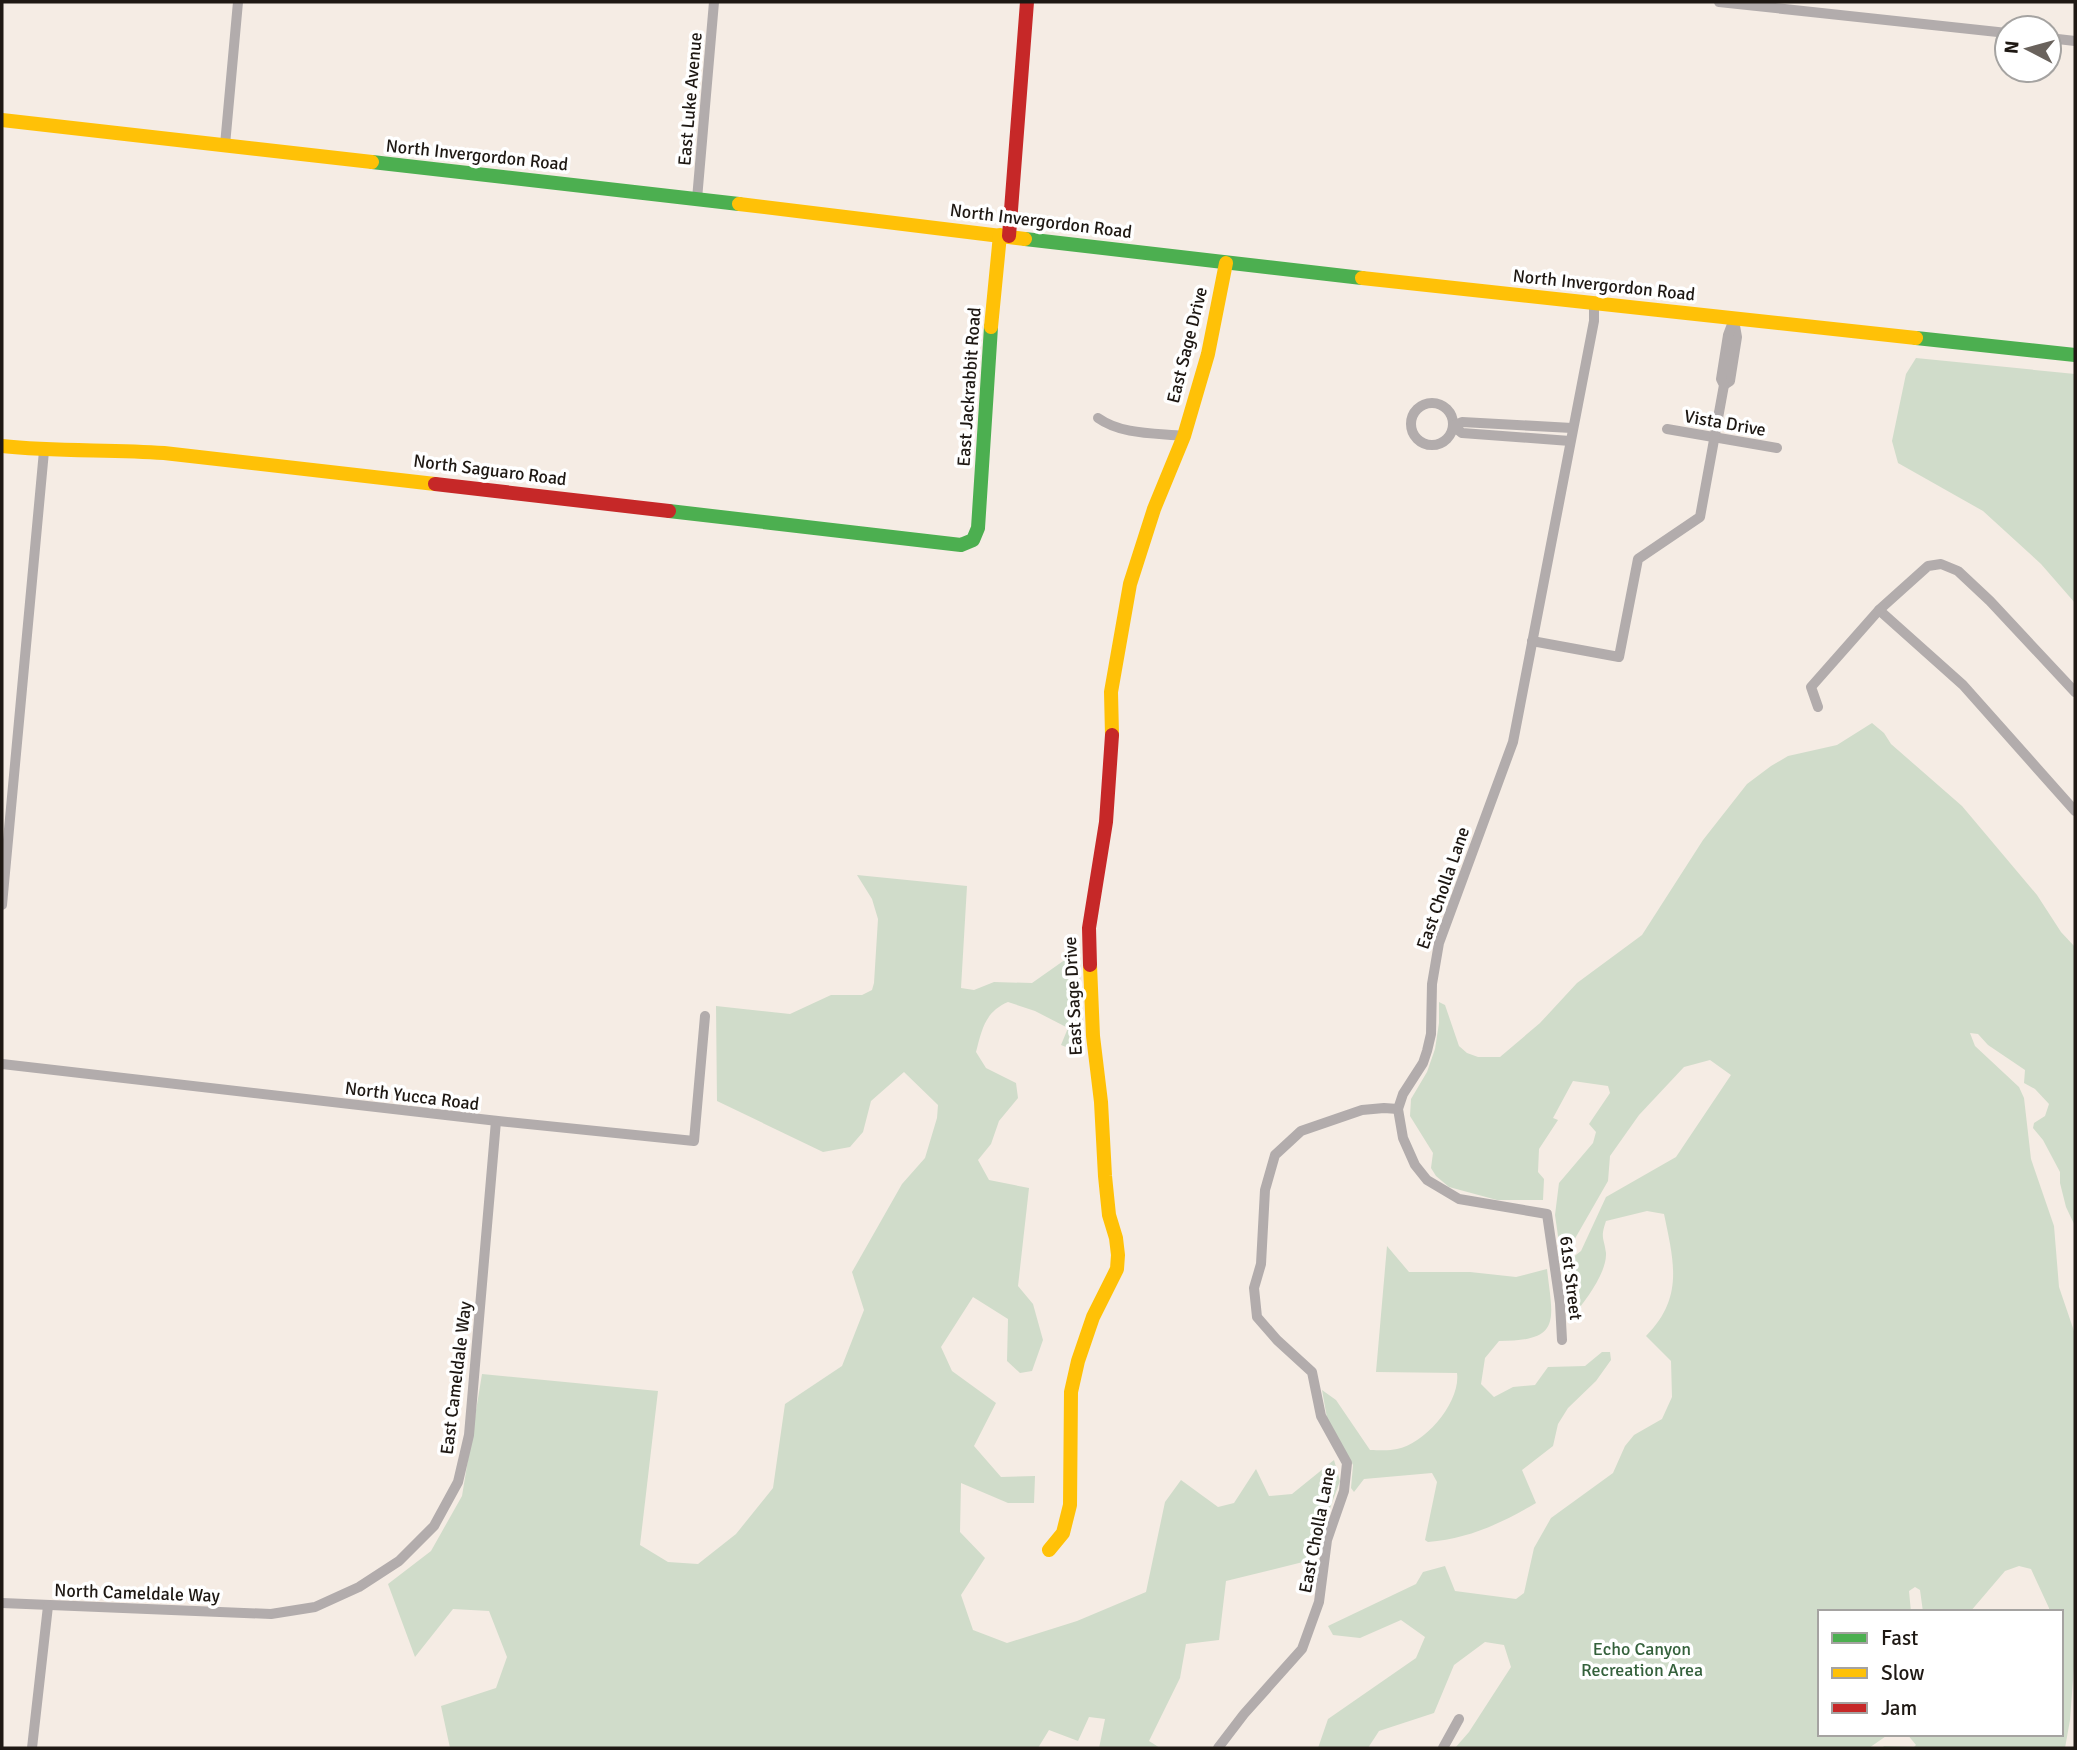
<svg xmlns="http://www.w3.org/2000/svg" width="2077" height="1750" font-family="Signika,sans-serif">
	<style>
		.green { fill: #d0dcca }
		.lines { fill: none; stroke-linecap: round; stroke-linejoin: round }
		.street { stroke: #b2acac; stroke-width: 10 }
		.fast { stroke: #4caf50; stroke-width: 14 }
		.slow { stroke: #ffc107; stroke-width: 14 }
		.jam { stroke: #c62828; stroke-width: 14 }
		.labels { text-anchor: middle; stroke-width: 7; stroke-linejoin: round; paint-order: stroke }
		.street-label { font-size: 18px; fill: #1e1813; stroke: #fff }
		.park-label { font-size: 18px; fill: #35613c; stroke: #fff }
	</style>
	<rect width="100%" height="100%" fill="#f5ece4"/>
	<!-- green -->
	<g class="green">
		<polygon points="1916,358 2075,374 2075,603 2041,564 1983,511 1898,463 1892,441 1906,374"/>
		<path d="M1872 723 1884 733 1891 744 1962 806 2037 895 2061 932 2075 947V1226L2066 1207 2060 1183V1172L2043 1140 2033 1128 2034 1123 2045 1116 2049 1104 2035 1089 2024 1083 2025 1070 1988 1045 1978 1034 1970 1033 1975 1046 2019 1087 2024 1098 2031 1159 2054 1226 2059 1287 2075 1334V1653L2070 1720 2065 1748H1882L1884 1746 1914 1747 1916 1745 1907 1734H2061V1612H2049V1608L2031 1569 2019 1566 2005 1571 1970 1612H1923L1920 1590 1915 1587 1909 1591 1911 1612H1820V1734H1889L1869 1748H1455L1469 1732 1511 1667 1504 1645 1485 1642 1454 1665 1434 1713 1379 1731 1368 1748H1318L1328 1719 1416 1658 1425 1637 1401 1620 1360 1638 1333 1635 1328 1626 1416 1584 1423 1572 1445 1566 1455 1591 1516 1599 1524 1593 1534 1548 1551 1518 1613 1473 1625 1446 1634 1435 1662 1419 1672 1397 1671 1361 1646 1336C1684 1298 1674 1262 1664 1214L1647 1211 1606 1221C1600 1239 1604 1237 1606 1253 1607 1273 1585 1301 1573 1316L1569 1314 1563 1265 1581 1251 1606 1197 1676 1157 1731 1075 1710 1060 1684 1067 1639 1115 1610 1156 1608 1181 1569 1249 1560 1250 1555 1215 1559 1183 1593 1143 1596 1132 1589 1124 1610 1093 1608 1086 1573 1081 1553 1118 1558 1120 1539 1149 1538 1172 1544 1179 1543 1200H1497L1449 1187 1436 1176 1431 1168 1433 1153 1410 1116 1411 1099 1427 1072 1435 1049 1439 1023V1002L1445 1005 1459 1046 1467 1053 1478 1057H1500L1540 1023 1577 983 1642 935 1703 840 1747 784 1771 766 1788 756 1837 745Z"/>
		<path d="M857 875 967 886 961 988 974 990 994 982 1032 983 1076 952 1079 956 1084 1045 1076 1051 1061 1045 1068 1028 1035 1011 1008 1002C985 1012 982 1029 976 1052L986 1068 1016 1083 1018 1098 999 1121 991 1144 978 1160 989 1180 1029 1188 1018 1286 1033 1304 1043 1340 1032 1371 1020 1373 1007 1361 1008 1319 973 1297 941 1347 952 1371 996 1403 974 1446 1001 1477 1035 1476 1034 1503H1008L961 1483 960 1532 985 1558 961 1595 973 1630 1007 1643 1077 1621 1146 1592 1165 1502 1181 1480 1218 1507 1234 1503 1256 1469 1269 1496 1292 1494 1334 1460 1340 1481 1311 1560 1226 1581 1219 1640 1186 1644 1180 1678 1149 1741 1160 1748H1099L1105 1719 1089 1717 1078 1741 1049 1730 1038 1748H450L441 1706 496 1688 507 1657 489 1611 453 1609 415 1657 388 1584 431 1551 462 1496 482 1374 658 1391 640 1545 668 1562 698 1564 736 1534 773 1488 785 1404 842 1366 864 1310 852 1272 902 1184 925 1158 937 1118 938 1105 904 1072 871 1101 863 1132 850 1147 823 1152 717 1101 716 1006 790 1014 831 995H862L872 990 874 983 878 919 872 899Z"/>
		<path d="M1387 1246 1409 1272H1470L1516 1277 1547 1269C1553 1321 1562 1341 1499 1341L1485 1358 1481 1384 1494 1397 1513 1387 1535 1385 1548 1367 1585 1366 1602 1352H1610L1611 1360 1596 1381 1568 1408 1558 1424 1553 1446 1522 1470 1536 1503C1502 1523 1468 1539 1428 1542L1425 1540 1437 1482 1432 1473 1364 1479 1354 1492 1351 1488 1353 1465 1327 1418 1322 1390 1336 1400 1370 1450C1378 1450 1389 1451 1397 1449 1425 1444 1461 1402 1457 1373L1376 1372Z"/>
	</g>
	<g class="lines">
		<!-- street -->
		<g class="street">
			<polyline points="1719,2 2007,33"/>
			<polyline points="2049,38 2075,41"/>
			<polyline points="225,145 238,2"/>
			<polyline points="697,199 714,2"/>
			<polyline points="1724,385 1730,381 1737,337 1734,320"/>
			<circle cx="1432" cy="424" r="21"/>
			<path d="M1098 418C1122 435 1155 433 1184 436"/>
			<polyline points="1667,429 1777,448"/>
			<polyline points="1570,441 1462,433 1453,426 1462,422 1572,428"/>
			<polyline points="1879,610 1963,685 2075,811"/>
			<polyline points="1532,641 1619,657 1638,559 1700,517 1724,385 1721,379 1728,335 1734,319"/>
			<polyline points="1818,707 1811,687 1879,610 1928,566 1941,564 1958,571 1990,601 2075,692"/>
			<polyline points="2,905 44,451"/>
			<polyline points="2,1064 489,1120 694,1141 705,1016"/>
			<polyline points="1562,1340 1560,1303 1547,1214 1459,1199 1427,1180 1415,1165 1403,1138 1398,1109 1403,1094 1423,1063 1427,1051 1431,1034 1432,984 1439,943 1513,742 1594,321 1594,303"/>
			<polyline points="2,1603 271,1614 315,1607 359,1587 399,1561 434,1526 458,1482 469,1435 496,1121"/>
			<polyline points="32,1748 48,1606"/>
			<polyline points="1218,1748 1244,1714 1302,1649 1319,1602 1327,1540 1344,1491 1347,1463 1321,1416 1312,1372 1277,1340 1257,1317 1254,1288 1261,1264 1265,1190 1275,1155 1301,1131 1362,1110 1384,1108 1398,1109"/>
			<polyline points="1443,1748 1459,1719"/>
		</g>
		<!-- fast -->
		<g class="fast">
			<polyline points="372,162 739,204"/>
			<polyline points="1025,239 1362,278"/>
			<polyline points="1916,338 2075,355"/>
			<polyline points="669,511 961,545 973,540 978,528 991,327"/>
		</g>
		<!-- slow -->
		<g class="slow">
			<polyline points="2,120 372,162"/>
			<polyline points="739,204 1025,239"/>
			<polyline points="1362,278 1916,338"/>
			<polyline points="991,327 1000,235"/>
			<path d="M2 446C56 452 110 449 164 453L435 484"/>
			<polyline points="1112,735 1111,692 1130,584 1154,509 1184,436 1208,354 1226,263"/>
			<polyline points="1049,1550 1063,1533 1070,1505 1071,1392 1078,1361 1093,1317 1117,1269 1118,1255 1116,1238 1109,1215 1105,1176 1101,1102 1093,1036 1090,965"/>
		</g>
		<!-- jam -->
		<g class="jam">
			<polyline points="1009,236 1027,2"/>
			<polyline points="435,484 669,511"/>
			<polyline points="1090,965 1089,928 1106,822 1112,735"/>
		</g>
	</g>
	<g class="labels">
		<!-- street labels -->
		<g class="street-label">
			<text transform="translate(690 99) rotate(-85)" y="6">East Luke Avenue</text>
			<text transform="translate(477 155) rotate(6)" y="6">North Invergordon Road</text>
			<text transform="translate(1041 221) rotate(7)" y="6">North Invergordon Road</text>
			<text transform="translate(1604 285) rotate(6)" y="6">North Invergordon Road</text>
			<text transform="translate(1187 345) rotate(-76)" y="6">East Sage Drive</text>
			<text transform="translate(969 387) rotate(-86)" y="6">East Jackrabbit Road</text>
			<text transform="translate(1725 423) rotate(10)" y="6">Vista Drive</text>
			<text transform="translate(490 470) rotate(7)" y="6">North Saguaro Road</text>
			<text transform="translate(1443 888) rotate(-71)" y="6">East Cholla Lane</text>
			<text transform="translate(1073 996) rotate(-93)" y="6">East Sage Drive</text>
			<text transform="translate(412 1096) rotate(7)" y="6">North Yucca Road</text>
			<text transform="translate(1571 1278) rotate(83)" y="6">61st Street</text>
			<text transform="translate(456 1378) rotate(-83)" y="6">East Cameldale Way</text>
			<text transform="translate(1317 1530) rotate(-79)" y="6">East Cholla Lane</text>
			<text transform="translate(137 1593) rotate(2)" y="6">North Cameldale Way</text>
		</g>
		<!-- park labels -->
		<g class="park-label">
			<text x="1642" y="1655">Echo Canyon<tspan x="1642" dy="21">Recreation Area</tspan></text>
		</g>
	</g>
	<!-- border -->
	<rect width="2077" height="1750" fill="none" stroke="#1e1813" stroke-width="7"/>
	<!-- legend -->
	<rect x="1818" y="1610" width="245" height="126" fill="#ffffff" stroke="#a5a3a1" stroke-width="2"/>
	<rect x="1832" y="1633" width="35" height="10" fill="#4caf50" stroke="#a5a3a1" stroke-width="2"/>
	<text x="1881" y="1645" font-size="21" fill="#1e1813">Fast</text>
	<rect x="1832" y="1668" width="35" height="10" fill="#ffc107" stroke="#a5a3a1" stroke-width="2"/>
	<text x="1881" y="1680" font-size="21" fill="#1e1813">Slow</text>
	<rect x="1832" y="1703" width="35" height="10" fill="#c62828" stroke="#a5a3a1" stroke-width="2"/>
	<text x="1881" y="1715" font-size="21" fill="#1e1813">Jam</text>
	<!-- north arrow -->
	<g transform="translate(2028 49) rotate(276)"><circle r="33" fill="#ffffff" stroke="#a5a3a1" stroke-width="2"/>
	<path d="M0-5L12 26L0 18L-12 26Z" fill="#69625c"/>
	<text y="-10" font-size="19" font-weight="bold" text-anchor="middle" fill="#1e1813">N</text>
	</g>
</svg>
